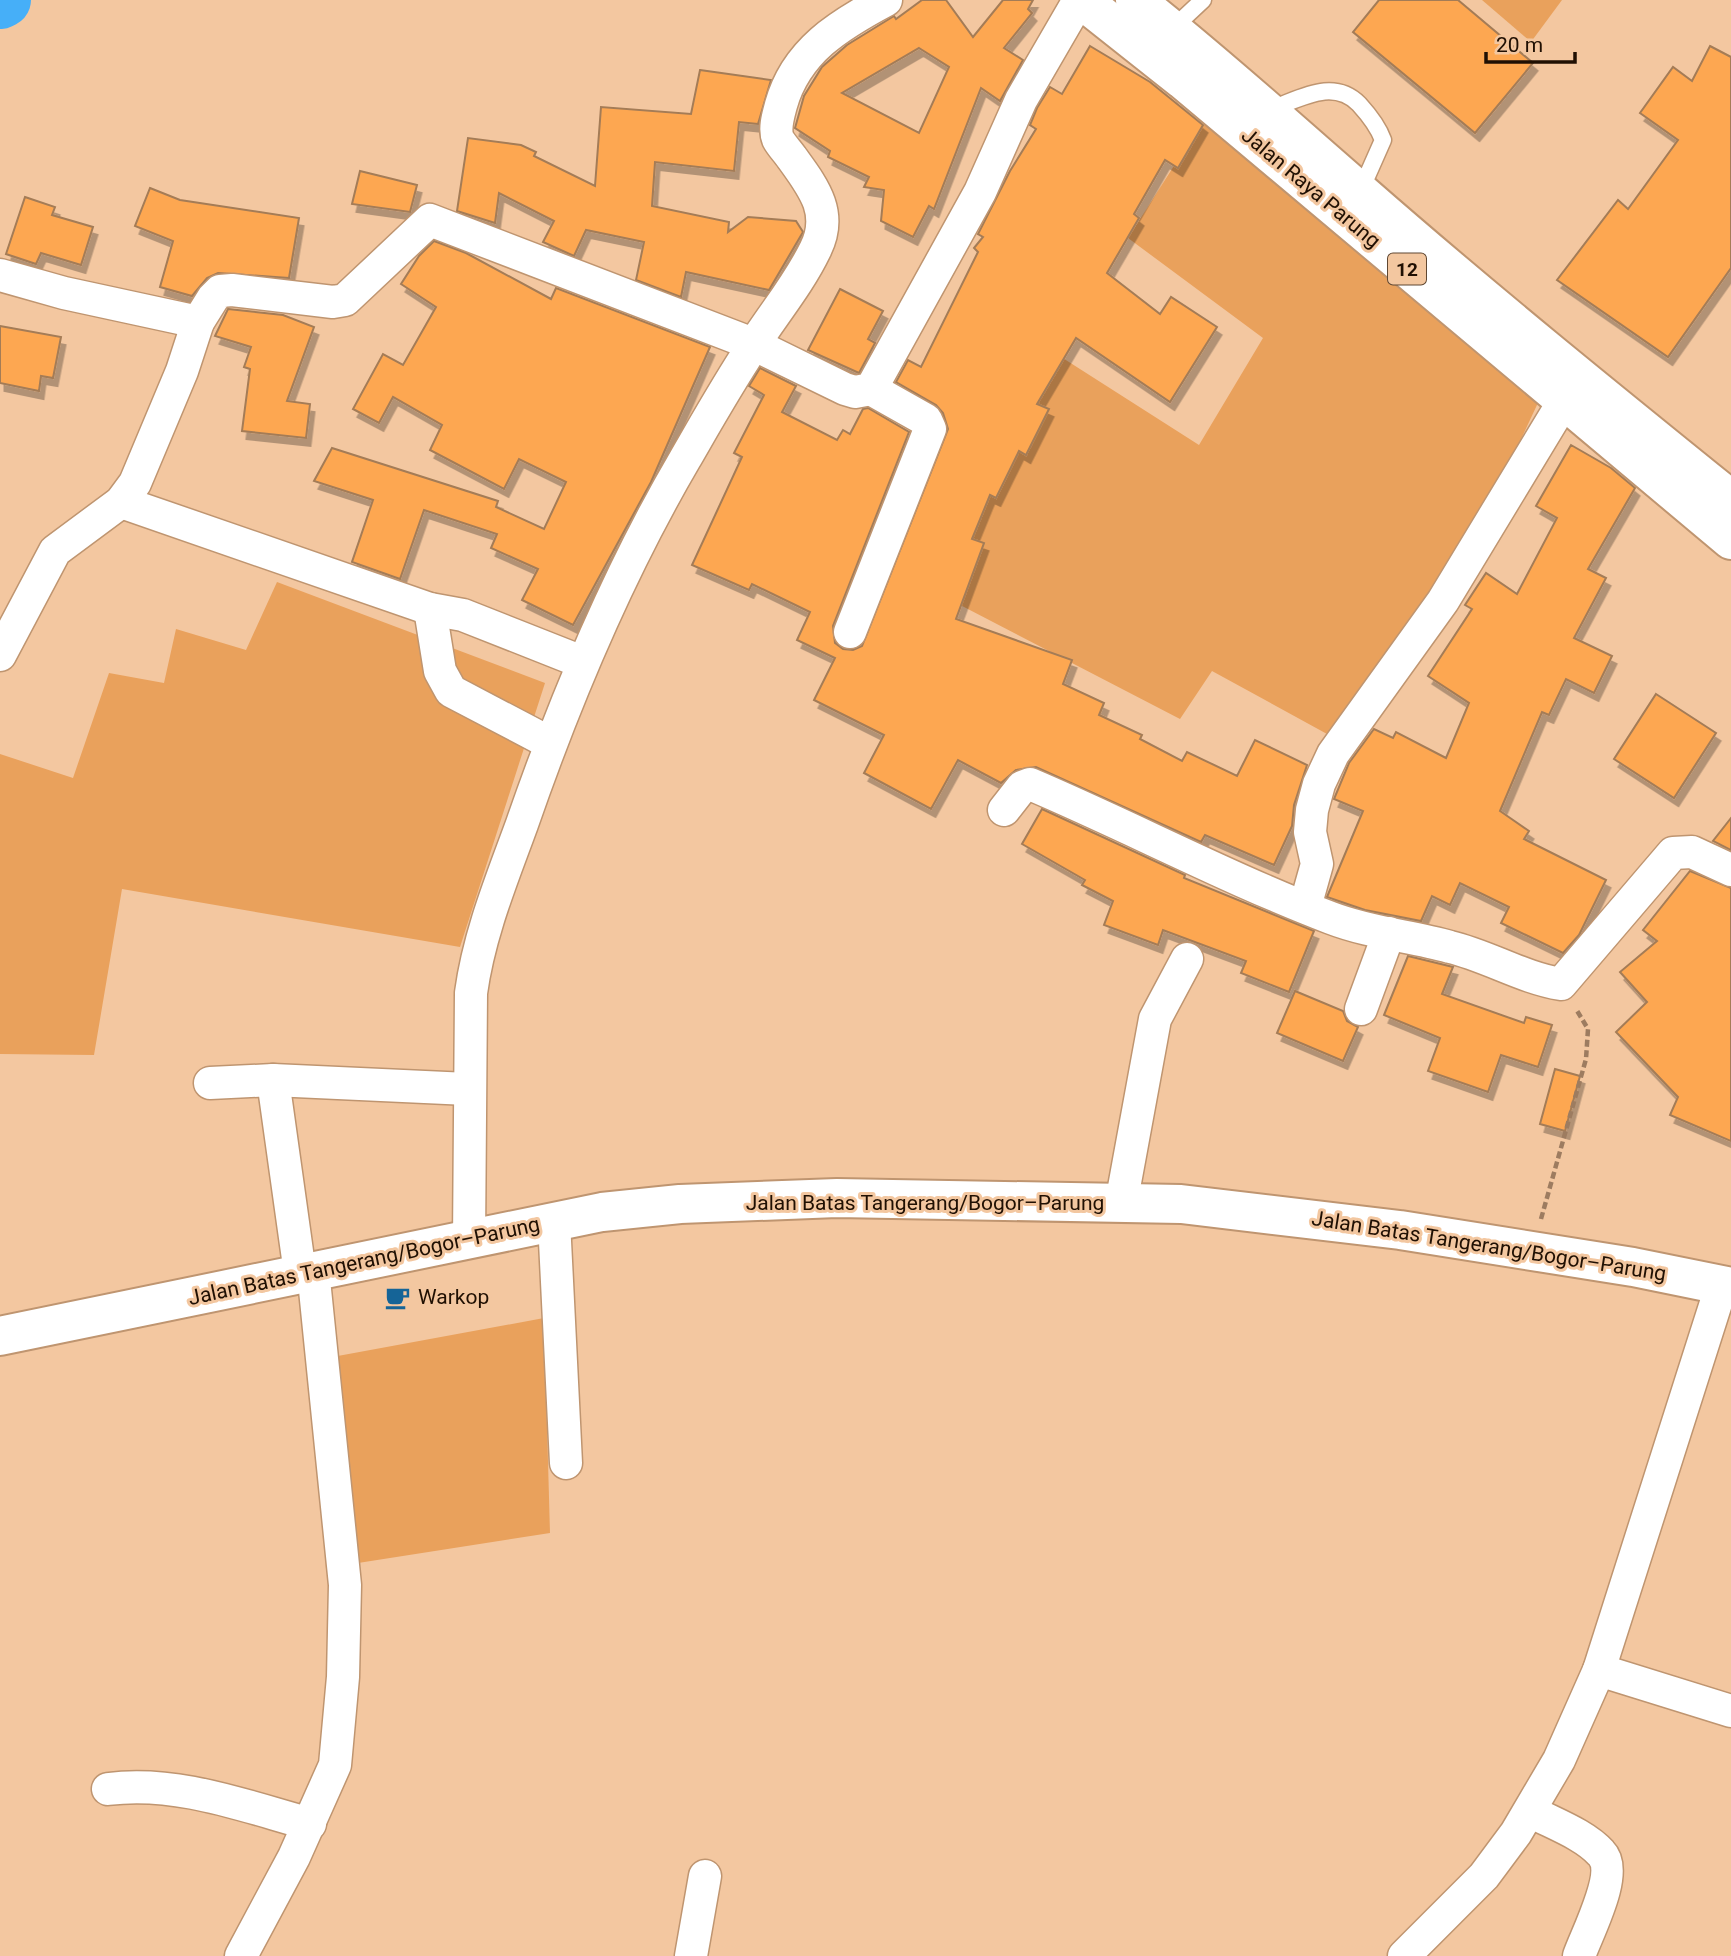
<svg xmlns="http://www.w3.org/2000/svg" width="1731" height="1956" font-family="Roboto,sans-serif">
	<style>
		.green { fill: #e9a15c }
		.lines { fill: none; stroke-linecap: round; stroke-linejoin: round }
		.river { stroke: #46aff8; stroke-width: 54 }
		.building { fill: #fda751; stroke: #a47c57; stroke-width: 2; fill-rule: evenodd; filter: url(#shadow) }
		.lane-casing { stroke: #bf9570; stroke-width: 19 }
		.street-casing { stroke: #bf9570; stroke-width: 35 }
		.primary-casing { stroke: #bf9570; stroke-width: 42 }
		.highway-casing { stroke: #bf9570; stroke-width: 42 }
		.path { stroke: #9d7c60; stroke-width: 4.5; stroke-dasharray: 7 3.5; stroke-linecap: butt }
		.lane { stroke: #fff; stroke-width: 16 }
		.street { stroke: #fff; stroke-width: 32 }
		.primary { stroke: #fff; stroke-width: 38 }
		.highway { stroke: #fff; stroke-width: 38 }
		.labels { text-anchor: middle; stroke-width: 6; stroke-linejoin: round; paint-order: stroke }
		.shield { fill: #f3c7a0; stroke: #5f4732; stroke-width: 2 }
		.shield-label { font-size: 19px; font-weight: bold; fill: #201003 }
		.street-label { font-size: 21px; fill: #201003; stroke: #f3c7a0 }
		.poi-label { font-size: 21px; fill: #201003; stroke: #f3c7a0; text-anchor: start }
	</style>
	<defs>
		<filter id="shadow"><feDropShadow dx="4.5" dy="8" stdDeviation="0" flood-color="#0004"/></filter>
	</defs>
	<rect width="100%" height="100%" fill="#f3c7a0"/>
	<!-- green -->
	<g class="green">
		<polygon points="1482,0 1562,0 1531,42"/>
		<polygon points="1214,103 1551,375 1481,525 1338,740 1212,671 1180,719 939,594 1058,355 1199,445 1263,338 1128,238"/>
		<polygon points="277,582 545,683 460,947 122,889 94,1055 0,1054 0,754 73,778 109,673 164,683 176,629 246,650"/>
		<polygon points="544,1318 550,1533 326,1568 316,1360"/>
	</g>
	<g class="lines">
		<!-- river -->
		<polyline class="river" points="0,2 4,0"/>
	</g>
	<!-- building -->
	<g class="building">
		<path d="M922 0H946L973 37 1003 0H1033L1028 9 1032 13 1004 48 1023 60 1000 101 981 88 934 209 929 206 913 237 881 221 884 190 864 187 869 177 828 157 830 151 795 128 804 96 822 67 847 45 894 16 896 19ZM919 48 949 67 919 133 842 93Z"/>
		<polygon points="1379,0 1458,0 1533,63 1475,133 1353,32"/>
		<polygon points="1090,46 1150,82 1203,125 1178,168 1165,160 1134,214 1139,218 1107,273 1160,314 1171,297 1217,327 1170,402 1076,338 1037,404 1049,409 1026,455 1019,451 996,498 990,495 972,539 984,543 956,619 1072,660 1063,684 1104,703 1099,715 1142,735 1140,739 1182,761 1187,752 1237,776 1255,740 1307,765 1294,805 1292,826 1274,865 1205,835 1201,842 1036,767 1016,770 1001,783 958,760 931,809 864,773 884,735 814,700 835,658 797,640 810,612 752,584 749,590 692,565 742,457 734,453 764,395 749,386 760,368 796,386 782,412 837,440 843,430 850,434 863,409 868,408 909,432 833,626 835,643 843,649 853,650 862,646 948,429 943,413 936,405 896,382 908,360 921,367 978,252 974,248 983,237 978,234 1010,171 1036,129 1030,125 1037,108 1050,87 1062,94"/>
		<polygon points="1710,46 1731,57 1731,268 1668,357 1557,280 1618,200 1628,209 1678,140 1640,113 1673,67 1692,81"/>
		<polygon points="700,70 771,80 758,124 739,122 734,171 655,162 652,206 729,222 728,232 748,217 796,221 803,232 769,290 686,272 681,297 636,280 644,242 586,230 574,256 543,242 554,221 499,193 495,223 457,211 468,138 521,145 536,152 534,156 595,186 601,107 691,114"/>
		<polygon points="360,171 417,185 410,212 352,204"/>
		<polygon points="150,188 180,200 299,218 289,278 218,273 207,278 192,296 160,287 173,241 135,226"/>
		<polygon points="25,197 55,207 52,215 93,227 81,265 41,253 36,264 6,254"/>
		<polygon points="434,241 466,253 551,299 556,288 710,347 651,482 573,625 522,600 538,569 491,548 497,534 424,510 400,579 352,562 373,500 314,481 332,448 498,501 496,507 544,529 566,482 519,459 504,489 430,450 442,425 393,397 379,423 353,409 383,354 403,365 436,307 401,284 419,256"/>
		<polygon points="840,289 883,311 868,339 875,343 859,373 808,350"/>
		<polygon points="228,309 283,315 314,327 287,401 310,404 306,438 242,431 250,369 244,367 251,347 215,336"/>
		<polygon points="0,326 61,337 53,378 41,376 39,391 0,383"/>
		<polygon points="1571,445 1611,468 1635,488 1588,569 1606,578 1574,638 1612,656 1594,693 1566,679 1549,715 1542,712 1500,811 1529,831 1524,839 1606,880 1579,935 1563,953 1501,923 1509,907 1460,883 1450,905 1432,896 1421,921 1365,910 1327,897 1363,811 1334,799 1349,763 1374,729 1393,738 1396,732 1446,758 1469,703 1428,676 1472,609 1465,605 1486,573 1517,594 1557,518 1536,506"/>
		<polygon points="1656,694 1716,733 1674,798 1614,759"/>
		<polygon points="1042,809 1185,875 1184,878 1314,931 1289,992 1241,973 1246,961 1163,930 1158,945 1104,925 1113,901 1082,885 1085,880 1022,844"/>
		<polygon points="1731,818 1731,850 1713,841"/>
		<polygon points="1690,871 1731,888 1731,1141 1670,1115 1678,1097 1616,1032 1647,1002 1620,972 1657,941 1643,930"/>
		<polygon points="1408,956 1453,967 1442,994 1524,1023 1526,1017 1552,1025 1538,1067 1501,1055 1488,1092 1428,1071 1440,1038 1384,1015"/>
		<polygon points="1295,991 1343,1011 1347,1021 1358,1027 1343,1061 1277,1033"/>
		<polygon points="1555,1069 1580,1076 1565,1131 1540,1124"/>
	</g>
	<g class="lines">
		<defs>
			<g id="lane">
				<polyline points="1172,29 1203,0"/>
				<path d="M1268 110C1299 100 1332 77 1359 104 1369 115 1378 126 1383 140L1360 192"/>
			</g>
			<g id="street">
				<polyline points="0,275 64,293 198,322"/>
				<polyline points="121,502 430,609 463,615 582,662"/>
				<polyline points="430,609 440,671 451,691 550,743"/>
				<polyline points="850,632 930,429 926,420 871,389"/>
				<polyline points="0,655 55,551 121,502 135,483 182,371 198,322 213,298 220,291 232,290 333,302 345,300 430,220 753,344 845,389 855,392 871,389 980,192 1021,100 1079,0"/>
				<path d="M1004 810 1022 787 1030 784C1131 827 1229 879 1331 918 1370 933 1411 936 1450 947 1488 956 1523 978 1561 984L1673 853 1692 852 1731 870"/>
				<polyline points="1305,907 1317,864 1310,832 1312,810 1319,784 1333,754 1443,601 1564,401"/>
				<polyline points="1361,1009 1389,933"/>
				<polyline points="273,1080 300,1273"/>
				<polyline points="210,1083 273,1080 468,1089"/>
				<polyline points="1121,1204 1155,1019 1187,959"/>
				<polyline points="554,1221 566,1463"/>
				<path d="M469 1241 471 993C479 934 502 879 522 824 566 697 617 575 685 459 707 421 729 382 753 346 774 313 798 285 815 250 834 213 813 187 792 158 788 152 781 145 778 139 774 129 778 116 781 105 796 51 839 25 886 0"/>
				<polyline points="1599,1670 1731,1711"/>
				<path d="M108 1789C177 1780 244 1806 310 1824"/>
				<path d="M1530 1811C1552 1823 1584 1834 1601 1853 1620 1872 1587 1933 1579 1956"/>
				<polyline points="241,1956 294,1857 335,1765 343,1677 345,1585 313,1270"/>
				<polyline points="691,1956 705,1876"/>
				<polyline points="1404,1956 1484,1876 1516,1833 1559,1760 1599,1670 1722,1284"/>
			</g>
			<polyline id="primary" points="0,1336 602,1212 680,1204 837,1198 1181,1204 1400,1230 1633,1267 1731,1287"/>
			<g id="highway">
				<polyline points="1082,0 1183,80 1731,540"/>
				<path d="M1135 0C1213 61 1286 128 1360 192 1481 298 1606 399 1731 500"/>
			</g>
		</defs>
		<!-- lane casing -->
		<use href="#lane" class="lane-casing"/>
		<!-- street casing -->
		<use href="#street" class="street-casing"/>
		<!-- primary casing -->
		<use href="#primary" class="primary-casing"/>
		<!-- highway casing -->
		<use href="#highway" class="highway-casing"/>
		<!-- path -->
		<polyline class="path" points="1541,1219 1586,1059 1588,1029 1576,1009"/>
		<!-- lane -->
		<use href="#lane" class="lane"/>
		<!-- street -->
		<use href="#street" class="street"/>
		<!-- primary -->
		<use href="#primary" class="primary"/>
		<!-- highway -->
		<use href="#highway" class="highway"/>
	</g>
	<!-- icons -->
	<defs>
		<symbol id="cafe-bare" viewBox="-9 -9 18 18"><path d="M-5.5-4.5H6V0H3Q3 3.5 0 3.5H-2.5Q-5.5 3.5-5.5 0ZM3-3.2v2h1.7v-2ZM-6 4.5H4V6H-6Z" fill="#156497" stroke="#f3c7a0" stroke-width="2.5" paint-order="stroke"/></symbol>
	</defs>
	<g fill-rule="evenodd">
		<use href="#cafe-bare" x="380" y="1280" width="35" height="35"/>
	</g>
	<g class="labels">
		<!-- shield labels -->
		<rect class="shield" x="1388" y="253.5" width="38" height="31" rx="5"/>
		<g class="shield-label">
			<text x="1407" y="276">12</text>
		</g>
		<!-- street labels -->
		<g class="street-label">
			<text transform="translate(1311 188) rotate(40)" y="7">Jalan Raya Parung</text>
			<text x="925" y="1210">Jalan Batas Tangerang/Bogor–Parung</text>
			<text transform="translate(1489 1246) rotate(9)" y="7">Jalan Batas Tangerang/Bogor–Parung</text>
			<text transform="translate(364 1261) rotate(-12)" y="7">Jalan Batas Tangerang/Bogor–Parung</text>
		</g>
		<!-- poi labels -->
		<g class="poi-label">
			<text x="418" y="1304">Warkop</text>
		</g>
	</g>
	<!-- scale -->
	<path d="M1486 52v10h89v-10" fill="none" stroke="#201003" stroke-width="3.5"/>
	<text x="1496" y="52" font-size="21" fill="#201003" stroke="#f3c7a0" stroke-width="5" paint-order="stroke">20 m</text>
</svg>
